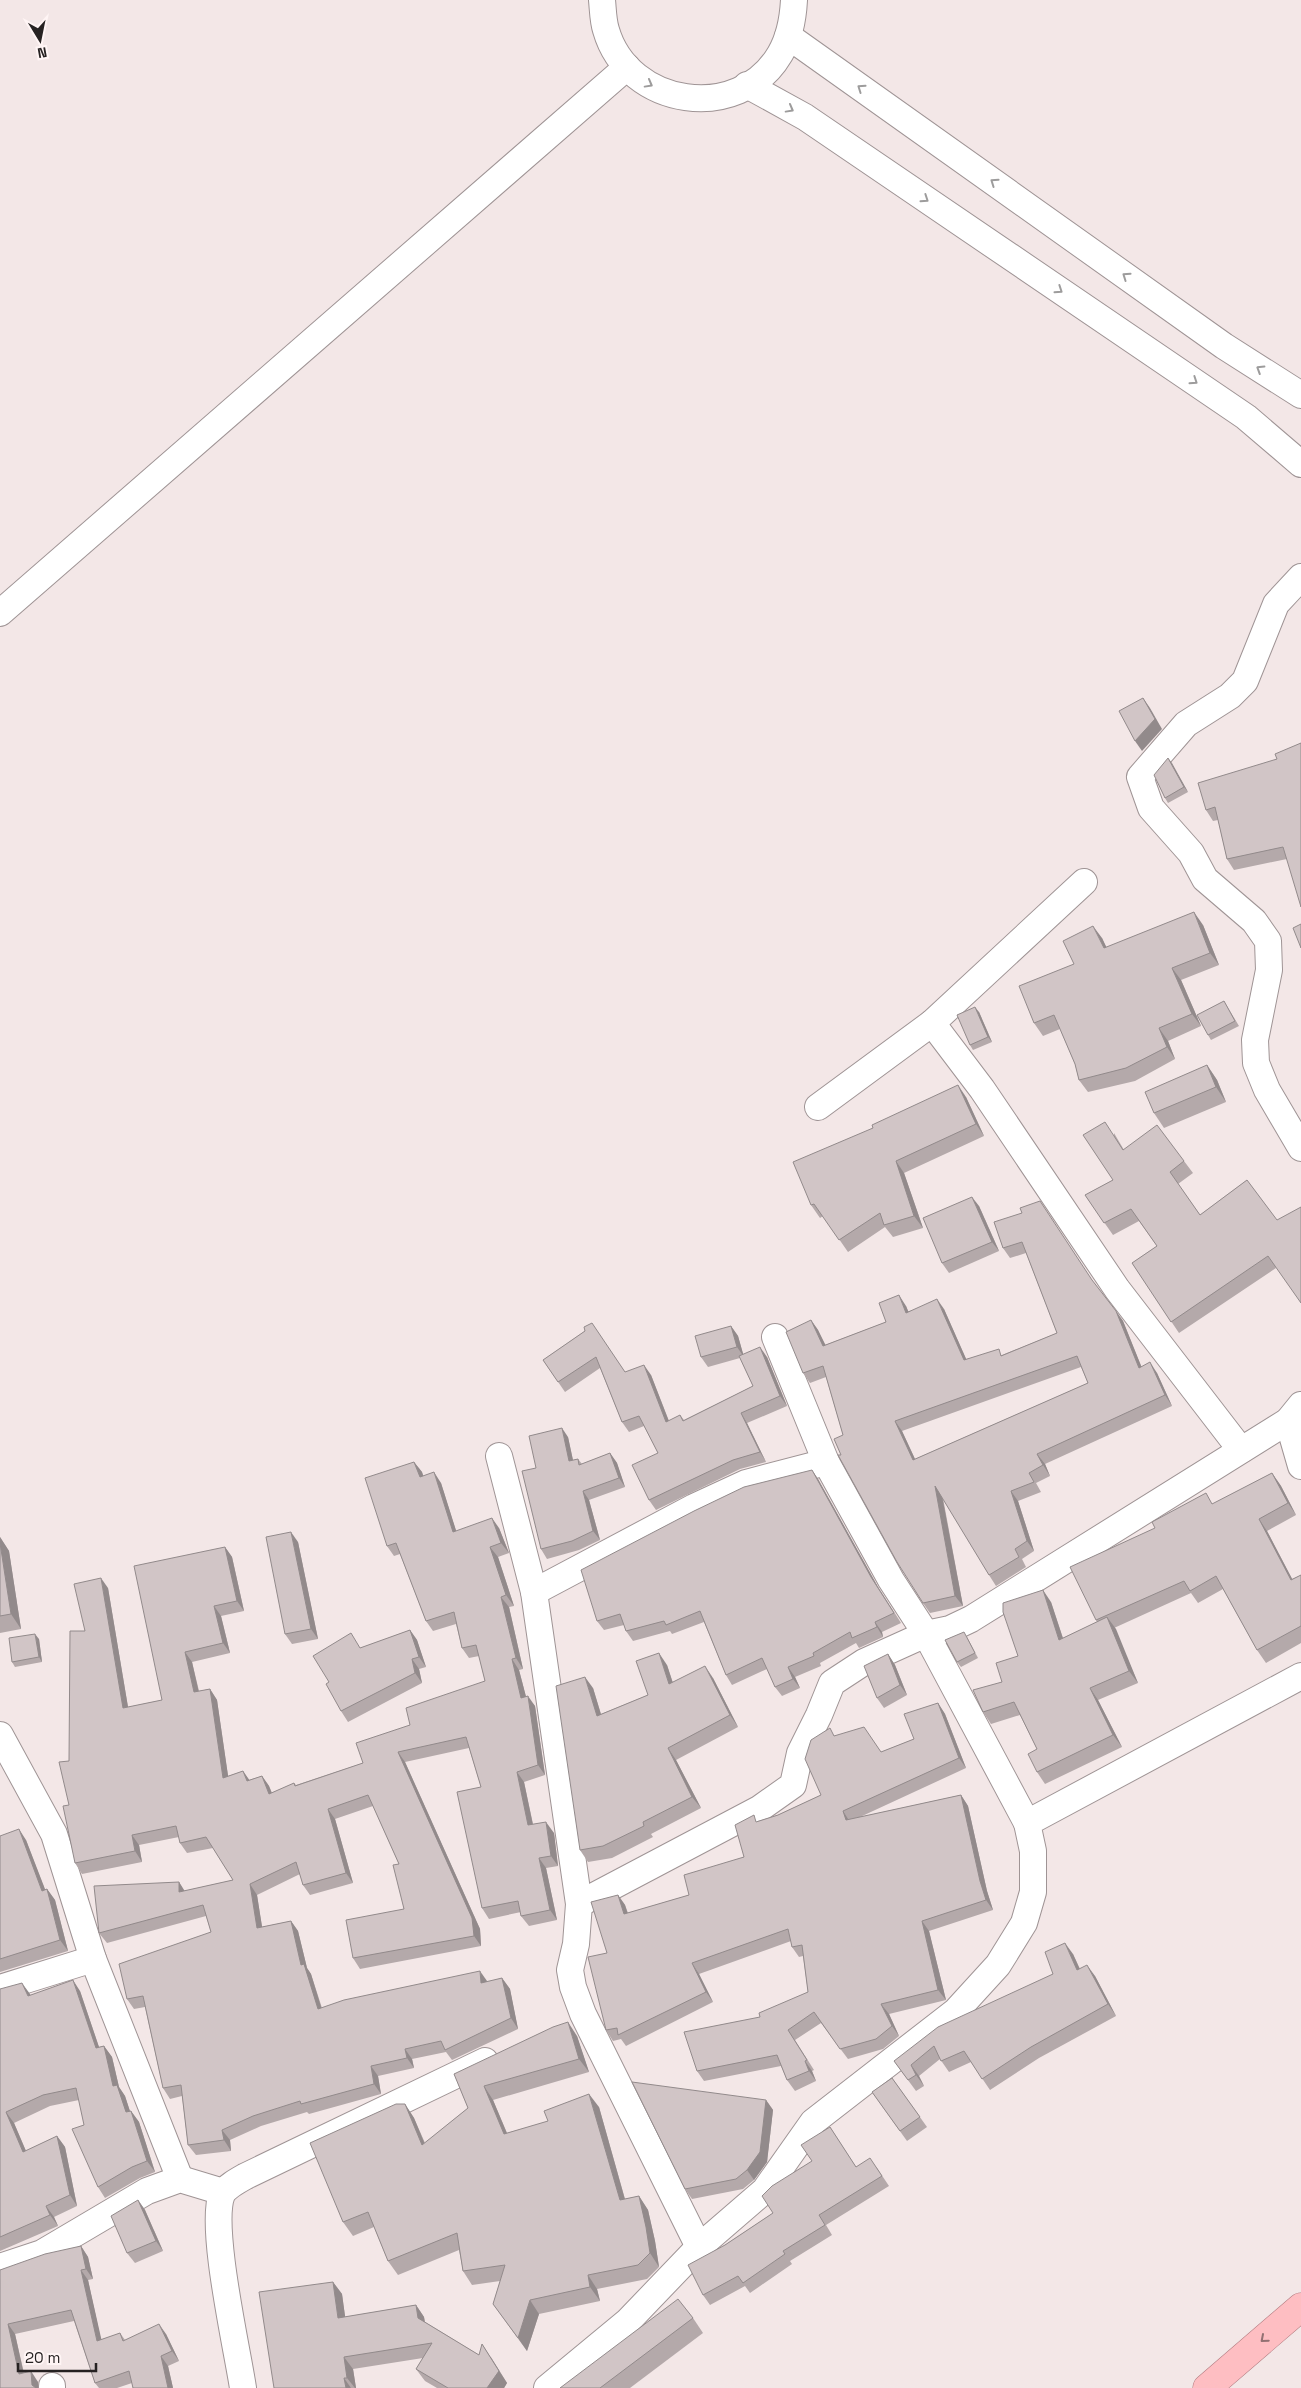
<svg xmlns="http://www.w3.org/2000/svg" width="1301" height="2388" font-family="'Space Grotesk',sans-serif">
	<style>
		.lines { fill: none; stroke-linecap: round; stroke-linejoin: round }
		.minor-casing { stroke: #9f9495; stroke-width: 28 }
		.trunk-casing { stroke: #b27c80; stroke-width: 29 }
		.minor { stroke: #fff; stroke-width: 26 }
		.trunk { stroke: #febec2; stroke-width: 28 }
		.wall { fill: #b4a9aa; fill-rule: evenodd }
		.shaded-wall { fill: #928a8b }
		.building { fill: #d1c5c6; stroke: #928a8b; fill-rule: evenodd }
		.oneway { stroke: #9d9c9c }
		.oneway2 { stroke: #927072 }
	</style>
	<rect width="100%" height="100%" fill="#f3e7e7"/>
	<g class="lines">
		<defs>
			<g id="minor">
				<path d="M602 0C603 10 603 21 606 30 628 107 739 124 780 54 790 37 793 19 794 0"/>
				<polyline points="788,36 1224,346 1301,395"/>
				<polyline points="747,85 805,117 1246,417 1301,464"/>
				<polyline points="1301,577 1276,604 1245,681 1230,696 1186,724 1140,777 1151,808 1191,853 1205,879 1254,921 1268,941 1269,970 1255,1040 1256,1063 1267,1090 1301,1148"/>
				<polyline points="0,613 627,67"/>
				<polyline points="932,1023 982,1089 1117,1289 1241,1450"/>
				<polyline points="818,1107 932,1023 1084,882"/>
				<polyline points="775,1337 826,1462 891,1580 926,1634 1027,1823"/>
				<polyline points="1288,1421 1301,1466"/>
				<polyline points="499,1456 534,1592 579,1904 576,1944 570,1970 573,1987 583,2014 699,2247"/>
				<polyline points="534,1592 694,1507 746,1483 826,1462"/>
				<polyline points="0,1735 54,1834 93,1959 180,2179"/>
				<polyline points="579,1904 759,1809 793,1785 800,1753 819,1715 832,1683 864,1662 926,1634 950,1629 971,1619 1288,1421 1301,1405"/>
				<polyline points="0,1988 93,1959"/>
				<polyline points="0,2267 42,2253 147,2191 180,2179 223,2192"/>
				<polyline points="52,2386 52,2388"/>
				<path d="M243 2388C237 2348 209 2226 222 2194 226 2187 239 2180 246 2176L485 2061"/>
				<polyline points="547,2388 628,2321 699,2247 765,2190 813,2122 956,2011 998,1965 1024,1923 1033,1892 1033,1851 1027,1823 1301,1676"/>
			</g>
			<polyline id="trunk" points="1207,2388 1301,2307"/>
		</defs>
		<!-- minor casing -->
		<use href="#minor" class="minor-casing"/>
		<!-- trunk casing -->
		<use href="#trunk" class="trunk-casing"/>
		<!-- minor -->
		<use href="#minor" class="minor"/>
		<!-- trunk -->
		<use href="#trunk" class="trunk"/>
	</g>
	<!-- wall -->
	<g class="wall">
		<polygon points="1301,743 1287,859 1234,870 1227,859 1218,820 1213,821 1206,810 1277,759"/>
		<polygon points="1168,758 1188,792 1168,803 1165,798"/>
		<polygon points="1203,925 1219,965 1181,980 1201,1026 1168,1041 1175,1059 1135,1081 1088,1092 1079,1080 1075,1064 1060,1029 1043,1036 1034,1023 1102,938 1106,947"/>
		<polygon points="1224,1001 1239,1026 1211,1040 1208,1035"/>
		<polygon points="979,1012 992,1042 973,1050 970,1045"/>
		<polygon points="1207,1065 1217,1080 1226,1102 1164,1128 1154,1113"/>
		<polygon points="966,1097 984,1136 904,1173 923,1228 893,1237 885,1227 848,1252 823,1216 820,1218 811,1205"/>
		<polygon points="1114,1133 1124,1150 1184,1161 1193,1173 1178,1184 1200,1215 1247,1180 1276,1268 1179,1333 1132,1263 1157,1246 1139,1221 1113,1235 1085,1195 1113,1180"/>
		<polygon points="979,1206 999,1251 949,1273 942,1263"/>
		<path d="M994 1222 1094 1283 1123 1321 1141 1366 1157 1373 1172 1406 1045 1464 1050 1476 1036 1483 1041 1492 1018 1501 1034 1551 1022 1559 1026 1567 996 1586 989 1575 943 1498 963 1606 930 1613 923 1603 841 1455 843 1435 826 1377 810 1383 803 1373 811 1320 818 1330 825 1345 886 1322 906 1306 908 1311 944 1309 966 1359 1002 1355 1057 1333 1026 1253 1010 1258 1003 1248ZM1081 1367 1088 1383 915 1459 902 1431Z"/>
		<polygon points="731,1326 738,1336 743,1354 767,1357 787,1406 747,1423 766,1462 740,1469 656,1510 649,1500 658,1453 644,1426 629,1432 622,1422 600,1368 565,1392 543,1360 585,1331 625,1372 651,1375 669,1421 680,1415 684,1420 753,1386 740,1358 708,1367 701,1357"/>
		<polygon points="568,1437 573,1460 578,1459 582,1464 610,1453 617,1463 625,1487 589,1500 600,1540 579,1550 547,1559 541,1549 536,1468"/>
		<polygon points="414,1462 422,1472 423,1476 441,1483 456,1531 499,1528 509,1553 498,1557 514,1606 509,1607 523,1669 519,1670 526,1697 535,1706 545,1775 524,1782 533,1824 554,1833 558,1866 546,1868 557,1920 529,1926 521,1916 521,1912 489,1919 482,1908 481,1787 469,1748 405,1762 480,1929 481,1946 360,1969 353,1958 404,1909 399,1864 373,1806 335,1819 353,1883 310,1895 303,1885 300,1874 257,1895 262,1927 291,1921 298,1931 307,1968 311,1974 322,2008 487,1982 502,1978 510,1989 518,2029 452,2060 446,2052 412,2059 414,2068 378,2076 381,2094 309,2114 307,2112 261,2126 230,2140 231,2151 196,2155 188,2145 182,2096 170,2099 163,2088 145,2007 134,2009 127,1999 211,1932 206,1916 107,1943 99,1933 179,1882 184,1891 233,1880 213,1848 187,1853 180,1843 179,1837 139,1845 142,1862 82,1874 75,1863 69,1805 69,1761 85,1631 108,1588 128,1707 162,1700 225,1547 232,1557 244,1611 221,1616 230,1653 192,1662 199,1691 210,1689 217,1700 228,1776 243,1771 249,1780 262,1776 269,1786 272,1793 294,1783 296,1785 363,1763 410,1725 485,1681 479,1656 469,1658 462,1648 456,1624 433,1631 426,1621 400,1554 394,1556 387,1546"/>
		<polygon points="812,1470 818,1479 878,1587 901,1623 882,1632 883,1637 859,1648 856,1643 820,1663 821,1666 795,1677 800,1688 782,1696 775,1687 767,1669 732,1685 726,1675 704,1622 672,1634 670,1631 633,1641 626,1631 624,1625 604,1630 597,1621"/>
		<polygon points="1272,1473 1281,1486 1296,1515 1267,1531 1292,1579 1301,1575 1301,1643 1266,1663 1257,1650 1223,1589 1198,1603 1191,1593 1114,1628 1138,1683 1098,1700 1122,1747 1045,1784 1037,1772 1037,1749 1020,1715 991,1724 983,1712 1051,1602 1063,1638 1097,1622 1096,1620 1213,1504"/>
		<polygon points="0,1537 9,1551 21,1629 0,1633"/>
		<polygon points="298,1542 318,1639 292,1644 285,1634"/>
		<polygon points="410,1630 417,1640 426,1667 419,1669 422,1683 348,1722 341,1711 329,1682 361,1648"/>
		<polygon points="967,1637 978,1658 961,1667 957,1662"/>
		<polygon points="39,1639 42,1662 15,1667 12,1662"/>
		<polygon points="888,1654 895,1665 907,1695 884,1708 877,1698"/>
		<polygon points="667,1665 673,1683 713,1678 738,1727 676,1760 701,1808 651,1834 653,1837 612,1858 588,1862 580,1850 593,1688 601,1714 648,1695"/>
		<polygon points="938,1703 945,1714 966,1768 860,1817 961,1795 968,1806 987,1891 993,1910 929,1931 946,2000 889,2014 899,2036 883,2049 848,2059 821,2023 795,2040 814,2070 812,2071 816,2081 795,2091 787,2080 781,2066 704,2081 697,2071 760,2017 808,1992 803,1956 799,1957 792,1947 791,1941 699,1974 713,2002 626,2046 621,2039 613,2041 606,2030 607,1953 618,1895 625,1905 628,1913 689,1895 744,1857 758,1821 778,1815 821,1795 836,1736 881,1752 914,1739"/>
		<polygon points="0,1836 26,1840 45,1890 47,1889 55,1900 68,1951 0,1972"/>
		<polygon points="1073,1954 1080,1969 1095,1976 1116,2016 1039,2058 990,2090 971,2062 949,2072 940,2059 919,2076 924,2086 916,2091 894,2061 1053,1974"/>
		<polygon points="0,1989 30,1995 80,1991 99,2047 104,2046 112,2057 119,2087 125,2096 130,2111 131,2111 139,2122 155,2172 140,2178 105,2198 98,2187 79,2100 50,2106 14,2123 26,2151 57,2136 65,2147 77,2206 54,2217 58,2226 0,2251"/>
		<polygon points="577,2036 589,2072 493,2100 507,2133 599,2107 625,2199 639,2196 648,2210 655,2241 659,2267 647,2279 597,2289 600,2301 539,2314 527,2351 493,2304 500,2281 472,2285 463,2271 459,2250 398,2275 388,2261 374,2227 353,2236 343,2222 405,2104 414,2118 425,2143 468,2108 454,2074"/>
		<polygon points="892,2078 927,2127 907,2141 872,2092"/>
		<polygon points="766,2100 773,2110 767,2162 754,2180 743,2189 692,2199 685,2189"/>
		<polygon points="830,2127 856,2167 877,2168 889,2186 826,2225 832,2235 790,2261 792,2264 750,2293 745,2286 710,2305 703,2295 725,2245 773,2213 812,2161"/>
		<polygon points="138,2200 145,2210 163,2251 135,2263 127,2253"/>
		<polygon points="81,2246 88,2257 93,2279 88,2280 101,2340 120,2333 125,2340 166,2334 179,2361 168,2366 173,2388 133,2388 132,2383 117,2388 99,2388 95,2383 74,2321 15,2334 24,2373 38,2382 38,2388 0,2388 0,2270"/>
		<polygon points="333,2282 342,2294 345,2317 416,2305 424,2317 425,2322 479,2355 491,2357 507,2383 504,2388 437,2388 425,2381 416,2369 423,2358 353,2369 356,2388 274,2388"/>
		<polygon points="693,2318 703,2333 630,2388 560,2388"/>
	</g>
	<!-- shaded-wall -->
	<g class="shaded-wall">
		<polygon points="1143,698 1150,708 1162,729 1142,751 1135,741"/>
		<polygon points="1168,758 1172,763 1188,792 1184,787"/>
		<polygon points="1194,912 1203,925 1219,965 1210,953"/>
		<polygon points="1093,926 1102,938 1113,961 1104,948"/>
		<polygon points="1172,968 1181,980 1201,1026 1192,1014"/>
		<polygon points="975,1007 979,1012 992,1042 988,1037"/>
		<polygon points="1159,1028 1168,1041 1175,1059 1167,1047"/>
		<polygon points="1207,1065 1217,1080 1226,1102 1216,1087"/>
		<polygon points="958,1085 966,1097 984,1136 976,1124"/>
		<polygon points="896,1161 904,1173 923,1228 914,1216"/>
		<polygon points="972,1197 979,1206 999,1251 992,1242"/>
		<polygon points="899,1295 906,1306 913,1323 906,1313"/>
		<polygon points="937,1299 944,1309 971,1370 964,1360"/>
		<polygon points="1116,1311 1123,1321 1146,1378 1139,1368"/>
		<polygon points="811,1320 818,1330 831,1356 823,1346"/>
		<polygon points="731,1326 738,1336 744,1357 737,1347"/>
		<polygon points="760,1347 767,1357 787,1406 780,1396"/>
		<polygon points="1150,1362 1157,1373 1172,1406 1165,1395"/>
		<polygon points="644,1365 651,1375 673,1432 666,1422"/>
		<polygon points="741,1413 747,1423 766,1462 760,1452"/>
		<polygon points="895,1421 902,1431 920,1470 913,1460"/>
		<polygon points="562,1428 568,1437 575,1470 569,1461"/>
		<polygon points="610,1453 617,1463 625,1487 619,1478"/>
		<polygon points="1037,1454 1045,1464 1050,1476 1043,1465"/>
		<polygon points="414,1462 422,1472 427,1487 420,1477"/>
		<polygon points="812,1470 818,1479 878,1587 901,1623 871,1577"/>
		<polygon points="434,1472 441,1483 460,1543 453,1532"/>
		<polygon points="1272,1473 1281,1486 1296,1515 1288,1503"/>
		<polygon points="935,1486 942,1496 963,1606 955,1596"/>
		<polygon points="583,1491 589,1500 600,1540 593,1531"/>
		<polygon points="1011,1491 1018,1501 1034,1551 1027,1541"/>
		<polygon points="492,1518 499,1528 509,1553 501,1543"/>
		<polygon points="1259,1519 1267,1531 1299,1592 1291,1580"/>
		<polygon points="291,1532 298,1542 318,1639 311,1629"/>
		<polygon points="0,1537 9,1551 21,1629 11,1614 0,1543"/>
		<polygon points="225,1547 232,1557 244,1611 237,1601"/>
		<polygon points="490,1547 498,1557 514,1606 506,1595"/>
		<polygon points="101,1578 108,1588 130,1719 123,1708"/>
		<polygon points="1043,1590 1051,1602 1067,1651 1059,1640"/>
		<polygon points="501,1597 509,1607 523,1669 516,1658"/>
		<polygon points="214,1606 221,1616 230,1653 223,1643"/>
		<polygon points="1107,1617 1116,1629 1138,1683 1129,1671"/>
		<polygon points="875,1622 882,1632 883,1637 877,1627"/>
		<polygon points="410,1630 417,1640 426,1667 419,1657"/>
		<polygon points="35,1634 39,1639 42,1662 39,1657"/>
		<polygon points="185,1652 192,1662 201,1702 194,1692"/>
		<polygon points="659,1653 667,1665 677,1696 669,1684"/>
		<polygon points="888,1654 895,1665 907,1695 900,1685"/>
		<polygon points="412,1659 419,1669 422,1683 415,1673"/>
		<polygon points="512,1659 519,1670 529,1708 521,1698"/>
		<polygon points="705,1666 713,1678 738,1727 730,1715"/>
		<polygon points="788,1667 795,1677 800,1688 793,1679"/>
		<polygon points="585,1677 593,1688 605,1728 597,1716"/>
		<polygon points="1090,1688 1098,1700 1122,1747 1113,1735"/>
		<polygon points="210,1689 217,1700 230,1789 223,1778"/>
		<polygon points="528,1696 535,1706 545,1775 538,1765"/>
		<polygon points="938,1703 945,1714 966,1768 959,1758"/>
		<polygon points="668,1748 676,1760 701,1808 692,1797"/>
		<polygon points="398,1752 405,1762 480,1929 481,1946 474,1936"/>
		<polygon points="243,1771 250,1781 247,1781"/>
		<polygon points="517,1772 524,1782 535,1835 528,1825"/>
		<polygon points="262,1776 269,1786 276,1804 269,1794"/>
		<polygon points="961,1795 968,1806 987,1891 993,1910 986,1900 980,1881"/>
		<polygon points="328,1809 335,1819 353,1883 346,1873"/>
		<polygon points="843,1811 850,1822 846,1820"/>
		<polygon points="546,1822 554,1833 558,1866 551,1856"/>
		<polygon points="19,1829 26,1840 50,1902 42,1891"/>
		<polygon points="132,1835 139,1845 142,1862 135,1851"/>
		<polygon points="539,1858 546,1868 557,1920 550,1910"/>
		<polygon points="179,1882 186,1893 179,1892"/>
		<polygon points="250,1884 257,1895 264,1939 257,1928"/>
		<polygon points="47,1889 55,1900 68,1951 60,1940"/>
		<polygon points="618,1895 625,1905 631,1924 624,1914"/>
		<polygon points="291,1921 298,1931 307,1968 311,1974 325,2020 318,2009 301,1965"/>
		<polygon points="922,1921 929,1931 946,2000 938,1990"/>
		<polygon points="1065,1943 1073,1954 1085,1981 1077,1970"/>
		<polygon points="692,1963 699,1974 713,2002 706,1992"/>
		<polygon points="1087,1965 1095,1976 1116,2016 1108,2004"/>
		<polygon points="480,1971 487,1981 488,1993 481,1983"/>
		<polygon points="502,1978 510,1989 518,2029 511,2018"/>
		<polygon points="73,1980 80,1991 103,2059 96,2048"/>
		<polygon points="22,1983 30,1994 35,2007 28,1996"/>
		<polygon points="881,2004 889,2014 899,2036 892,2026"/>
		<polygon points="568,2022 577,2036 589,2072 579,2059"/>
		<polygon points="104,2046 112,2057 119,2087 125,2096 134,2124 126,2112 113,2086"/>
		<polygon points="405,2049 412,2059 414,2068 407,2058"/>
		<polygon points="805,2061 812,2071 816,2081 809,2071"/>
		<polygon points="911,2065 919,2076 924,2086 916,2075"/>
		<polygon points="371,2066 378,2076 381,2094 374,2084"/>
		<polygon points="484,2086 493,2100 513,2148 504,2134"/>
		<polygon points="589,2094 599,2107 629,2214 620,2200"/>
		<polygon points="766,2100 773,2110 767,2162 754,2180 747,2170"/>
		<polygon points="405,2104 414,2118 431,2159 422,2145"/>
		<polygon points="131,2111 139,2122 155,2172 147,2161"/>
		<polygon points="6,2112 14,2123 31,2163 23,2152"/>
		<polygon points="222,2130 230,2140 231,2151 224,2140"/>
		<polygon points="57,2136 65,2147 77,2206 70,2195"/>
		<polygon points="639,2196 648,2210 655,2241 659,2267 650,2253"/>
		<polygon points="138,2200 145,2210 163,2251 156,2241"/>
		<polygon points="46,2206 54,2217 58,2226 50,2215"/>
		<polygon points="81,2246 88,2257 93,2279 86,2269"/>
		<polygon points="81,2270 88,2280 104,2351 97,2341"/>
		<polygon points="588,2275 597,2289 600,2301 590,2287"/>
		<polygon points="333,2282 342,2294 347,2330 338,2318"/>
		<polygon points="530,2300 539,2314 527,2351 518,2338"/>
		<polygon points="416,2305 424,2317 426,2330 418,2318"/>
		<polygon points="8,2324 15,2334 26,2384 19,2374"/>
		<polygon points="159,2324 166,2334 179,2361 172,2351"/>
		<polygon points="482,2344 507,2383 504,2388 487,2388"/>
		<polygon points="161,2356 168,2366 173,2388 168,2388"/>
		<polygon points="344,2357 353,2369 356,2388 355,2388 347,2378"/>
		<polygon points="31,2371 38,2382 38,2388 34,2388 32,2385"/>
		<polygon points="344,2378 351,2388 346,2388"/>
	</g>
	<!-- building -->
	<g class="building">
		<polygon points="1143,698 1155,719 1135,741 1119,711"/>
		<polygon points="1301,743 1301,907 1283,847 1227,859 1215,807 1206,810 1198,783 1277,759 1275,754"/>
		<polygon points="1168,758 1184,787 1165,798 1154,775"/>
		<polygon points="1194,912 1210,953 1172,968 1192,1014 1159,1028 1167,1047 1126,1068 1079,1080 1075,1064 1054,1015 1034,1023 1019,986 1074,964 1063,941 1093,926 1104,948"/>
		<polygon points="1301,924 1301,948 1293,928"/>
		<polygon points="1224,1001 1235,1021 1208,1035 1197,1015"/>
		<polygon points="975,1007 988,1037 970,1045 957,1015"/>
		<polygon points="1207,1065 1216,1087 1154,1113 1145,1092"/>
		<polygon points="958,1085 976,1124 896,1161 914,1216 884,1225 880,1213 839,1240 814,1204 811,1205 793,1162 873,1128 872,1125"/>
		<polygon points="1105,1122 1123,1150 1157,1125 1184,1161 1170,1172 1200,1215 1247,1180 1277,1220 1301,1207 1301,1303 1268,1256 1171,1322 1132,1263 1157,1246 1131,1209 1104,1223 1085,1195 1113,1180 1083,1135"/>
		<polygon points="972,1197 992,1242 942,1263 923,1218"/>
		<path d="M1040 1201 1092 1280 1116 1311 1139 1368 1150 1362 1165 1395 1037 1454 1043 1465 1029 1473 1034 1482 1011 1491 1027 1541 1015 1549 1019 1557 989 1575 935 1486 955 1596 923 1603 897 1562 838 1455H841L834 1439 843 1435 823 1366 803 1373 786 1332 811 1320 823 1346 886 1322 879 1303 899 1295 906 1313 937 1299 964 1360 999 1349 1001 1356 1057 1333 1022 1242 1003 1248 994 1222 1022 1213 1020 1208ZM1077 1356 1088 1383 913 1460 895 1421Z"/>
		<polygon points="592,1323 625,1372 644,1365 666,1422 680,1415 683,1421 753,1386 739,1356 760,1347 780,1396 741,1413 760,1452 733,1460 649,1500 632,1465 658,1453 639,1416 622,1422 596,1357 558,1382 543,1360 585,1331 584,1327"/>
		<polygon points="731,1326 737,1347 701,1357 695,1336"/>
		<polygon points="562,1428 569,1461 578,1459 579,1465 610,1453 619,1478 583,1491 593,1531 572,1541 541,1549 522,1471 536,1468 529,1436"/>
		<polygon points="414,1462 420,1477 434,1472 453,1532 492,1518 501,1543 490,1547 506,1595 501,1597 516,1658 512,1659 521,1698 528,1696 538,1765 517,1772 528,1825 546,1822 551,1856 539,1858 550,1910 521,1916 518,1901 482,1908 457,1792 481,1787 466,1737 398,1752 472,1918 474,1936 353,1958 346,1920 404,1909 393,1865 399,1864 368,1795 328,1809 346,1873 303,1885 296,1862 250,1884 257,1928 291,1921 301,1965 304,1964 318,2009 344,2000 480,1971 481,1983 502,1978 511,2018 445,2050 441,2041 405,2049 407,2058 371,2066 374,2084 301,2104 300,2101 253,2116 222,2130 224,2140 188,2145 181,2085 163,2088 143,1996 127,1999 119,1964 211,1932 203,1905 99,1933 94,1886 179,1882 179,1892 233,1880 206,1837 180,1843 176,1826 132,1835 135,1851 75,1863 63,1806 69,1805 59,1762 69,1761 70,1631 85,1631 74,1584 101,1578 123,1708 162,1700 134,1566 225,1547 237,1601 214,1606 223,1643 185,1652 194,1692 210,1689 223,1778 243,1771 247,1781 262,1776 269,1794 294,1783 295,1786 363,1763 356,1743 410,1725 406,1708 485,1681 476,1645 462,1648 454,1612 426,1621 396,1543 387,1546 365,1478"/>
		<polygon points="812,1470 871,1577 894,1613 875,1622 877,1627 852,1638 850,1632 813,1653 814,1656 788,1667 793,1679 775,1687 762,1658 726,1675 700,1611 666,1625 664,1621 626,1631 620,1614 597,1621 581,1570 694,1511 744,1487"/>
		<polygon points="1272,1473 1288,1503 1259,1519 1291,1580 1301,1575 1301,1626 1257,1650 1216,1576 1190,1591 1184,1581 1096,1620 1070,1567 1155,1528 1152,1522 1206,1493 1212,1504"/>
		<polygon points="291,1532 311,1629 285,1634 266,1537"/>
		<polygon points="0,1543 11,1614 0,1616"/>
		<polygon points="1043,1590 1059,1640 1107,1617 1129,1671 1090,1688 1113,1735 1037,1772 1028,1754 1037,1749 1014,1702 983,1712 973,1690 1002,1682 996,1663 1018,1656 1003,1612 1003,1603"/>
		<polygon points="410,1630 419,1657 412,1659 415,1673 341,1711 326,1684 329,1682 313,1656 351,1633 360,1648"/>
		<polygon points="964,1632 975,1653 957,1662 945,1640"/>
		<polygon points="35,1634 39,1657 12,1662 9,1638"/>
		<polygon points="659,1653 669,1684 705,1666 730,1715 668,1748 692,1797 643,1822 644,1826 603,1846 580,1850 556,1686 585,1677 597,1716 648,1695 636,1661"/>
		<polygon points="888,1654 900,1685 877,1698 864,1666"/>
		<polygon points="938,1703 959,1758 843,1811 846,1820 961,1795 980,1881 986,1900 922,1921 938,1990 881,2004 892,2026 876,2039 840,2049 814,2012 788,2030 807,2060 805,2061 809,2071 787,2080 777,2055 697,2071 684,2032 760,2017 759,2013 808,1992 802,1945 792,1947 788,1929 692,1963 706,1992 618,2035 617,2028 606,2030 588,1957 607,1953 591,1902 618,1895 624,1914 689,1895 684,1875 744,1857 735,1825 754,1815 756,1822 778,1815 821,1795 805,1759 811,1740 830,1728 834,1736 864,1727 881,1752 914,1739 904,1714"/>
		<polygon points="19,1829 42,1891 47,1889 60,1940 0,1959 0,1836"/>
		<polygon points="1065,1943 1077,1970 1087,1965 1108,2004 1031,2047 982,2079 964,2051 941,2061 934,2046 911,2065 916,2075 908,2080 894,2061 938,2027 1053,1974 1045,1952"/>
		<polygon points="73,1980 96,2048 104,2046 113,2086 117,2085 126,2112 131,2111 147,2161 132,2167 98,2187 72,2129 84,2125 76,2088 43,2095 6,2112 23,2152 57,2136 70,2195 46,2206 50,2215 0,2237 0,1989 22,1983 28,1996"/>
		<polygon points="568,2022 579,2059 484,2086 504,2134 548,2121 544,2111 589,2094 620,2200 639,2196 646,2227 650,2253 638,2265 588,2275 590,2287 530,2300 518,2338 493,2304 505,2265 463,2271 457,2233 388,2261 368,2212 343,2222 310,2143 396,2104 405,2104 422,2145 468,2108 454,2074 553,2027"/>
		<polygon points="892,2078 920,2117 900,2131 872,2092"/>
		<polygon points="632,2082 766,2100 760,2152 747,2170 736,2179 685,2189"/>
		<polygon points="830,2127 856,2167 870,2158 882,2176 819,2215 825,2225 783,2251 785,2254 743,2283 738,2276 703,2295 688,2265 725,2245 773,2213 762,2196 772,2186 812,2161 801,2145"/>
		<polygon points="138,2200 156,2241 127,2253 111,2216"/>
		<polygon points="81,2246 86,2269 81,2270 97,2341 120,2333 123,2341 159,2324 172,2351 161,2356 168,2388 133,2388 129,2371 95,2383 71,2310 8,2324 19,2374 31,2371 32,2385 36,2388 0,2388 0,2270 45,2254"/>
		<polygon points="333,2282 338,2318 416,2305 418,2318 479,2355 482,2344 499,2371 487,2388 448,2388 416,2369 432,2343 344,2357 347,2378 344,2378 346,2388 274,2388 259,2292"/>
		<polygon points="678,2299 693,2318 600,2388 560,2388"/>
	</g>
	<!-- one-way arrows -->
	<defs><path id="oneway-chevron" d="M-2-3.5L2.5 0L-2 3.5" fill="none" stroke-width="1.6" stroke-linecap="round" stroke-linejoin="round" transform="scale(1.25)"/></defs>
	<g class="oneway">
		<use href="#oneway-chevron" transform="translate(649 84) rotate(29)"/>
		<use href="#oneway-chevron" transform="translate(861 88) rotate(-145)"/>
		<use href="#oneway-chevron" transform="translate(790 109) rotate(29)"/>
		<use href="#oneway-chevron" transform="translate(994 182) rotate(-145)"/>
		<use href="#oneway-chevron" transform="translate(925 199) rotate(34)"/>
		<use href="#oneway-chevron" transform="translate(1126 276) rotate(-145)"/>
		<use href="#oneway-chevron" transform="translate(1059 290) rotate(34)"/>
		<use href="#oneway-chevron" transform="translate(1260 369) rotate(-148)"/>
		<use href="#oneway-chevron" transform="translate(1194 381) rotate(34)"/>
	</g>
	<use class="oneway2" href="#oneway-chevron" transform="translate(1264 2339) rotate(139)"/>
	<!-- north arrow -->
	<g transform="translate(40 40) rotate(170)" stroke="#fff5f5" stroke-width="4" paint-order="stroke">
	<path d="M0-4L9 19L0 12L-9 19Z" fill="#262222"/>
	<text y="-8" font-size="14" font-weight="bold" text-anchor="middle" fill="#262222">N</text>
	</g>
	<!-- scale -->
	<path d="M18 2363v8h78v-8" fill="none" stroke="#262222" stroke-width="2.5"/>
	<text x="25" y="2363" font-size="15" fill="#262222" stroke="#fff5f5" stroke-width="4" paint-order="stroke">20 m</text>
</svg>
